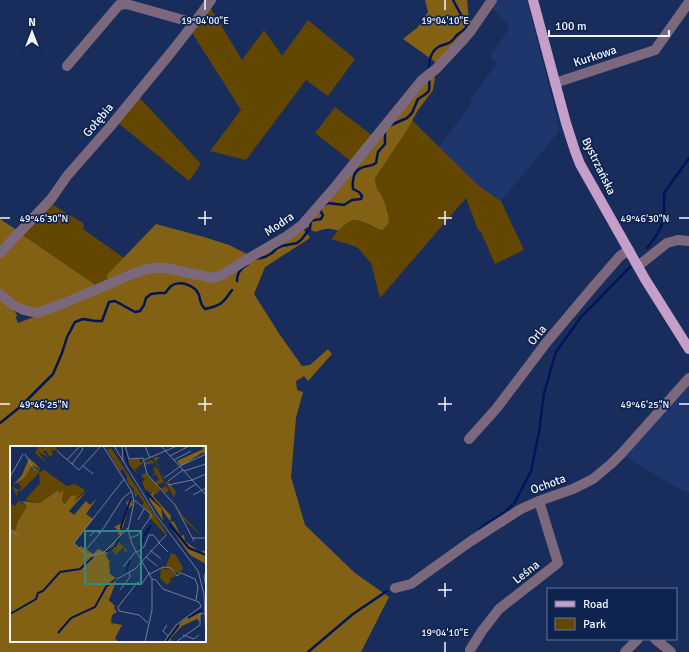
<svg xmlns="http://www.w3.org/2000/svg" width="689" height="652" font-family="Signika,sans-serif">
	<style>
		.built { fill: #1e366b }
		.green { fill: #634700 }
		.forest { fill: #826115; fill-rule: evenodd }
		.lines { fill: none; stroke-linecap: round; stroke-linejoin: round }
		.stream { stroke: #011558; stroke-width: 2.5 }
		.minor { stroke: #7b687c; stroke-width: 10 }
		.major { stroke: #c59ec9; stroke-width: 10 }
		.ticks { fill: none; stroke: #f1f5fb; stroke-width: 1.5 }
		.labels { text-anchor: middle; stroke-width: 3.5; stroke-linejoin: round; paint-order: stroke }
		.street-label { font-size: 12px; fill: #f1f5fb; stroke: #0f2350 }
		.inset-river { fill: none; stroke: #011558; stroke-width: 2 }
		.inset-road { fill: none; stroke: #6f7d9b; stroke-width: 1 }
		.view { fill: #318983; fill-opacity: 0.15; stroke: #318983; stroke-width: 2 }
		.inset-edge { fill: none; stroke: #f1f5fb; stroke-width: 2 }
		.ticks-label { font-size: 10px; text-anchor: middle; fill: #f1f5fb; stroke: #0f2350; stroke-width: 3.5; stroke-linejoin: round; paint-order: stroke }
	</style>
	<rect width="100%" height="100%" fill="#182d5b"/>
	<!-- built -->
	<g class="built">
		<polygon points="494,0 527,0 560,130 501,201 479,186 439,147 472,103 470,100 497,63 490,57 510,27 490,6"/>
		<polygon points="689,384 689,493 674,486 625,456"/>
	</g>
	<!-- green -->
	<g class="green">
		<polygon points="210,7 242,60 264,30 282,56 308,20 355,59 328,96 306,80 246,160 210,151 241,110 191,31"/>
		<polygon points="139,97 201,164 189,181 117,122"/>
		<polygon points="335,107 373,136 352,162 315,133"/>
		<path d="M412 120 479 186 501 201 524 250 495 264 481 232 478 230 466 198 380 298 371 263 357 247 331 239C337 232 347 219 356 220 364 221 373 227 380 230L388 211 383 199 375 186V178L406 132Z"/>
		<polygon points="52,205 55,206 83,223 84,225 83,229 124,258 106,276 109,282 97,287 93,283 21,234"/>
	</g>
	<!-- forest -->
	<g class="forest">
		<polygon points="425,0 467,0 469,20 475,22 438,64 403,39 418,27 428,12"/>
		<path d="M431 74 435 78 433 90 418 110 406 132 375 178C375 190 379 189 383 199 387 207 388 214 389 222L384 229 380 230C375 227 361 220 355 220 348 220 343 227 338 231 330 227 323 229 315 232L307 227 306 225Z"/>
		<polygon points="0,219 18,231 0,250"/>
		<polygon points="156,224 204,237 229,245 249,255 221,274 175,268 109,282 106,276"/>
		<path d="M303 229 309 236 310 238 265 267 254 294 280 335 302 366 310 365 328 349 332 354 308 381 304 376 296 381 297 390 303 392 296 418 291 477 305 525 355 573 389 597 361 652H0V296L15 312 17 315 16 318 18 323 156 270 213 280ZM11 447H205V641H11Z"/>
		<polygon points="21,234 93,283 97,287 38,310 26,308 0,291 0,256"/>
	</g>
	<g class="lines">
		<!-- stream -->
		<g class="stream">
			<path d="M429 71C429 61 430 51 440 46 443 45 446 44 449 43 453 41 455 37 458 34 462 31 465 30 467 26L453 0"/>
			<path d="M389 126 407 118 412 113 418 99C430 91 430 94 429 78"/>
			<path d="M325 205 328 203 344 205 352 200 361 199 362 196 359 192 353 189C352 182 353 171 361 168 367 165 369 168 376 163L378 152 385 144V131"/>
			<polyline points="647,248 656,236 661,227 664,214 664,193 689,158"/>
			<polyline points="255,259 265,257 272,253 276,249 282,246 297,243 302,239 310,228 311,221 315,220 321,219 323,215 320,211 321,210"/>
			<path d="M237 281C237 272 241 269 248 264"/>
			<path d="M0 423 20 407 53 374 62 353 67 337 75 322 83 319 95 321H102L109 302 115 301 135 312 140 311 144 305 146 298 151 294 159 293H165C167 291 169 288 171 286 180 280 195 285 199 295 201 302 199 302 205 309 221 306 223 303 232 290"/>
			<polyline points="479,529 506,511 515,502 531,471 539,432 544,393 556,352 581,317 630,267"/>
			<polyline points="308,652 353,614 387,591"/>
		</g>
		<!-- minor -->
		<g class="minor">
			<polyline points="67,66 119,5 126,4 130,5 194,23"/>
			<polyline points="555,83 655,50 689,2"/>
			<polyline points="0,253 51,199 67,176 109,128 173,50 198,18 211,0"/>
			<polyline points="638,266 667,243 678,240 689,241"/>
			<polyline points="0,294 13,305 24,310 37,313 62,304 130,275 147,269 156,268 165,268 213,278 222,275 251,257 287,236 302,225 335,187 422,80 436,69 464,39 470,32 492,0"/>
			<polyline points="469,439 496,409 546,343 593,287 620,256 629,250"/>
			<polyline points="395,588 411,584 471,541 521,509 539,501 573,489 593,479 611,464 622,453 689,378"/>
			<polyline points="655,639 671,652"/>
			<polyline points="470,652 470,650 482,631 499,609 558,563 539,501"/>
			<polyline points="625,652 638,639"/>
		</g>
		<!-- major -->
		<polyline class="major" points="533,0 566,123 575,151 580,164 645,279 689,349"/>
	</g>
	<!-- ticks -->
	<path class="ticks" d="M205 0V10M445 0V10M205 211V225M445 211V225M0 218H10M198 218H212M438 218H452M679 218H689M205 397V411M445 397V411M0 404H10M198 404H212M438 404H452M679 404H689M445 583V597M438 590H452M445 642V652"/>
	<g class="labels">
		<!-- street labels -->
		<g class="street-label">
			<text transform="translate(595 56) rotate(-18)" y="4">Kurkowa</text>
			<text transform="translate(98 120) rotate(-50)" y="4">Gołębia</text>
			<text transform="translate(599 166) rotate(64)" y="4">Bystrzańska</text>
			<text transform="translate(279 224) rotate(-34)" y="4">Modra</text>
			<text transform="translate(537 335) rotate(-51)" y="4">Orla</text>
			<text transform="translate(548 484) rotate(-20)" y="4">Ochota</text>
			<text transform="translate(526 572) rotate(-38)" y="4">Leśna</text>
		</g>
	</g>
	<!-- overview -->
	<g transform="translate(10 446)">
		<rect width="196" height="196" fill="#182d5b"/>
		<path d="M29 0 33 3 32 0H40L43 4 41 0H43L48 4 41 5 43 8 40 11 36 5H33L38 11 28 6 36 16 25 7ZM101 2 157 88 156 89 138 70 140 68 132 59 134 57 128 48 125 51 124 43 118 37 116 28 113 23 110 25 97 4ZM116 6 119 14 129 12 130 16H134L125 24 128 29 119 19ZM143 11H150L146 15 156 36 158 35 166 46 164 51 161 46ZM141 12 149 26 167 60 172 69 196 94 173 73 159 45 155 47 151 43 144 51 146 48 135 44 132 36 135 33 131 30 133 28 136 27 150 43 156 40 154 36 147 39 145 36 149 34 146 28 140 31 145 27 143 22 146 21 144 17 135 19V16L142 14ZM23 18 30 24 28 28 12 44 7 46V52L18 62 8 75 5 85 0 83V57L4 60 9 55 2 40 8 44 12 42 8 37 21 22 24 25ZM34 24 57 40 65 38 75 44 64 56 65 51 55 58 52 55 54 43 50 47 48 44 30 57 15 54 30 37 29 27ZM108 95 118 105 115 106 113 101 106 109 102 104H106ZM161 107 166 109 173 122 169 128 156 120ZM151 122 161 123 166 130 159 133 161 135 157 139 150 132Z" fill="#634700"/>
		<path d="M192 0H196V7H192L171 20 167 15 193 3ZM19 12 31 23 23 19 13 33 3 39 12 29ZM54 43 52 55 55 58 61 50 67 49 64 56 77 45 59 65 64 69 76 55 80 59 87 52 76 68 83 73 64 97 68 102 71 100 83 108 88 103 95 106 110 91 105 99 106 103 100 104 96 109 99 115 102 114 99 116 100 128 107 133 99 154 89 145 105 160 104 162 107 166 102 169 101 177 112 179 105 192 108 196H0V83L5 85 8 75 17 61 12 55 30 57 48 44 50 47ZM138 45 141 48 145 46 143 50 161 70 160 75 164 76 171 90 174 89 175 95 190 106 196 104V109L179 101ZM121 51 123 59 118 63 111 90 108 88 109 85 104 81 112 77 118 62 116 57ZM140 51 151 62 153 75 139 53ZM160 81 178 103 196 110V118L180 109ZM191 166 189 176 187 173 172 180 161 192V196H155L166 181 176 172Z" fill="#826115"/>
		<path d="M112 0 116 7 119 19 129 31 135 44 151 61 161 81 151 62 138 50 127 29 119 21Z" fill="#011558"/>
		<path class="inset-river" d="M159 78 179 102 196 109M112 86 111 81 121 52M134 90 141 79M129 103 134 91M96 106 104 101 109 93M116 126 120 114M0 168 26 153 28 147 33 145 50 126 70 123 83 111M178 172 192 164M48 187 61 172 85 161 96 141 106 133M156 196 169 179"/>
		<path class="inset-road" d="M93 0 122 46 124 57 118 84 122 98 142 133V164L135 196M104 0 146 69 188 125 194 148 196 196M112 0 113 15M115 0 119 13 133 12 137 28 165 59 184 95M135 0 140 12M151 0 196 49M47 5 69 24 91 0M15 8 25 25M160 10 179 0M57 14 70 0 73 3 62 18M134 14 167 0M164 14 181 5M73 20 83 28M174 25 196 18M0 31 13 8M154 32 172 19 196 8M114 33 64 97 77 110 93 107 118 82M182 34 196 28M158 35 173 24M158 39 182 34M175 45 186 38M183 49 196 42M128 74 134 63M0 83 10 91M80 90 85 85 91 87M120 92 128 89 142 69 123 53M182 92H196M148 96 158 106M140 104 151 113M127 106 134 101 139 89H143L149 96M73 107 91 86 113 52 122 45M136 111 147 120M113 121 126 105M196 125 194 131 196 142M171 127 185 133 188 141 186 154M140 128 153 121 161 122 167 130 171 127M107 133 125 123 156 89M142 133 146 134 153 143 189 156 191 160M110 144 120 131 119 126M138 177 129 169 109 165 108 161 126 138 128 136 131 139 140 126M157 179 153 185 158 190M173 189 184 193 189 189M154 196 166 179 192 160M166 196 190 179V168L196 167"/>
		<path class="view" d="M75 85H131V138H75Z"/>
		<rect width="196" height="196" class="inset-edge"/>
	</g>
	<g class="ticks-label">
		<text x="205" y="24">19°04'00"E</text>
		<text x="445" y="24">19°04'10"E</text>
		<text x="44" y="222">49°46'30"N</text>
		<text x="645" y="222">49°46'30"N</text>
		<text x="44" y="408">49°46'25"N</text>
		<text x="645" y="408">49°46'25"N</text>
		<text x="445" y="636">19°04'10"E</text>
	</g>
	<!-- legend -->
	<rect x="547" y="588" width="130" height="52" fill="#0f2350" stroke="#697794"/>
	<rect x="555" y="601" width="20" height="6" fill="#c59ec9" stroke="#697794"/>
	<text x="583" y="608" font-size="12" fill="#f1f5fb">Road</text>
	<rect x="555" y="618" width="20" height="12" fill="#634700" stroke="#697794"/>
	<text x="583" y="628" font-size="12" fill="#f1f5fb">Park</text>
	<!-- north arrow -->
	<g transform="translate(32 32)" stroke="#0f2350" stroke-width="3" paint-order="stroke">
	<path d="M0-3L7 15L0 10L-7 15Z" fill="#f1f5fb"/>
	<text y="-6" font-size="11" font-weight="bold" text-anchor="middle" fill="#f1f5fb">N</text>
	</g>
	<!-- scale -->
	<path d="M549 30v6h120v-6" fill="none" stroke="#f1f5fb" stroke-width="2"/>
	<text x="555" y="30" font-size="12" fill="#f1f5fb" stroke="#0f2350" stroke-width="3" paint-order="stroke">100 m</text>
</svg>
